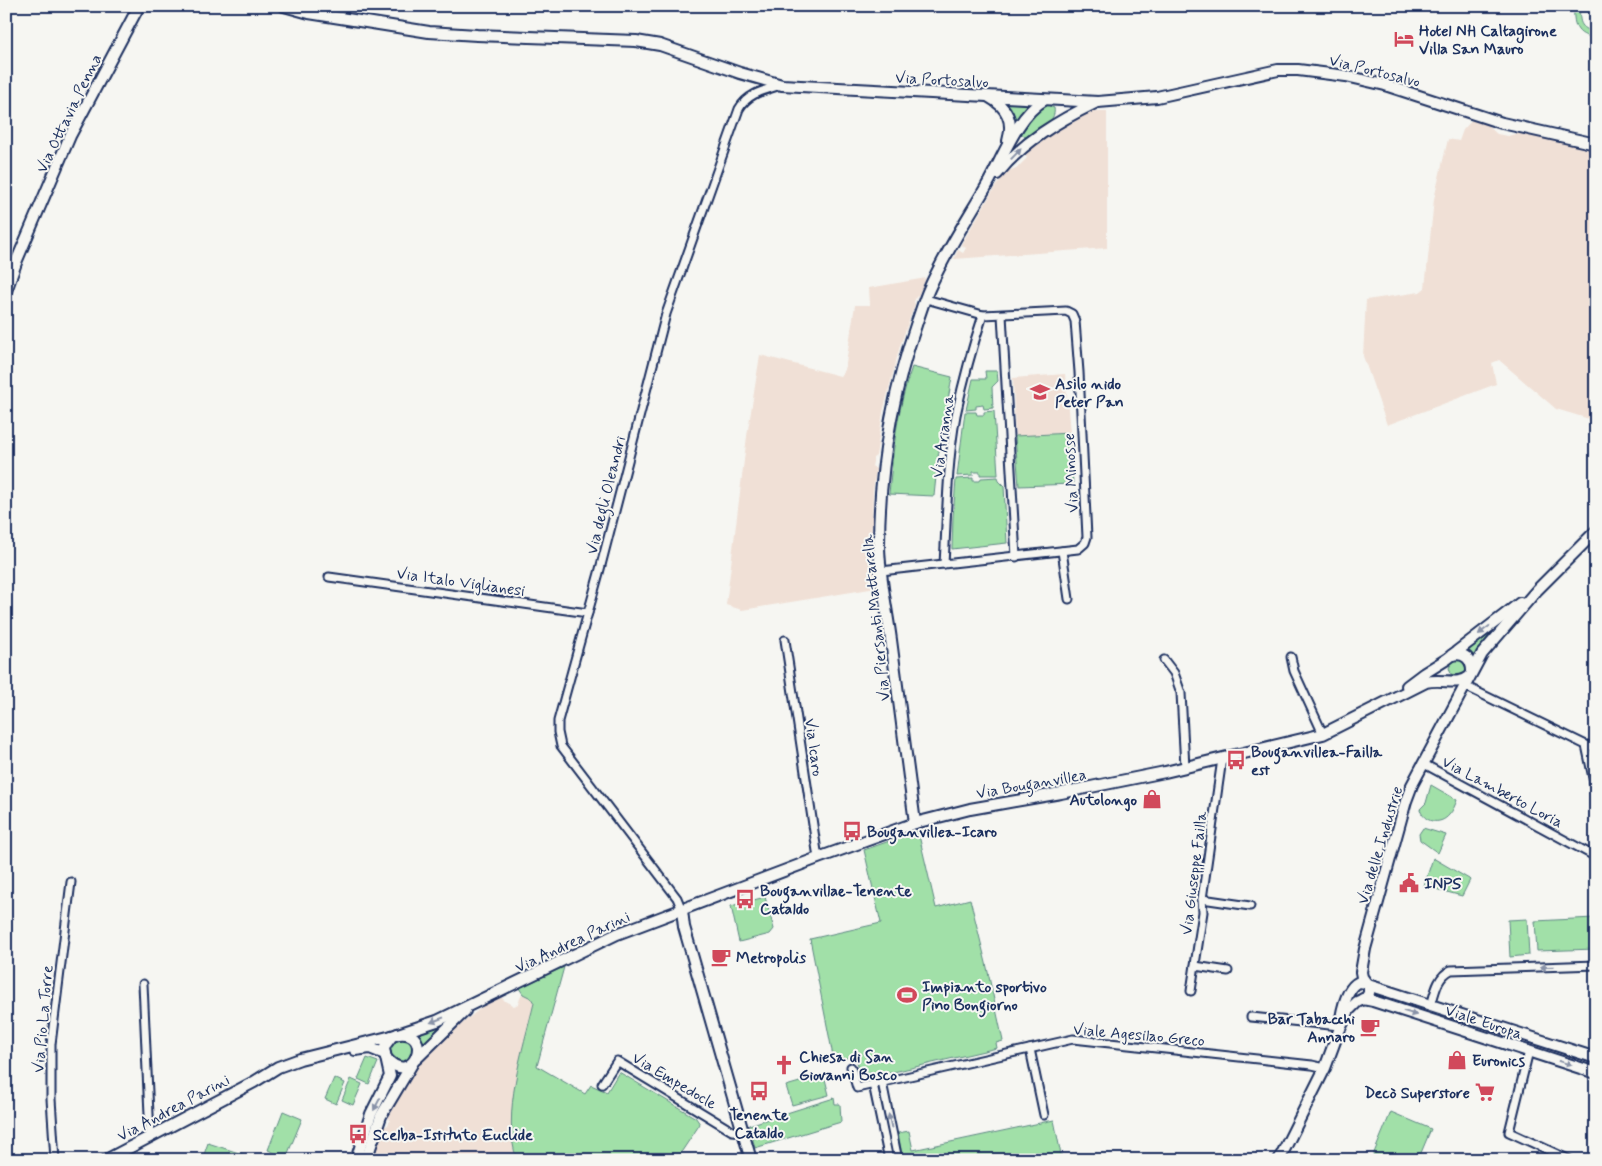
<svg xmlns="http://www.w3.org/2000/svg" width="1602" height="1166" font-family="Mynerve,sans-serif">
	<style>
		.built { fill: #f0e0d6 }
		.green { fill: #a1e0a8; stroke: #5e8883 }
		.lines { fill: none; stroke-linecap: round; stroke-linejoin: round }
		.street-casing { stroke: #1b2f5e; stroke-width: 11 }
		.secondary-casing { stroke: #1b2f5e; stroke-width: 14 }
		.street { stroke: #f6f6f2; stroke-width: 7 }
		.secondary { stroke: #f6f6f2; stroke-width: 10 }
		.oneway { fill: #8892a8 }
		.labels { text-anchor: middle; stroke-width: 4; stroke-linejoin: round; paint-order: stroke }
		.poi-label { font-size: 16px; font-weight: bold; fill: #1b2f5e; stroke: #f6f6f2; text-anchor: start }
		.street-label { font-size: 16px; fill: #1b2f5e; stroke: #f6f6f2 }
	</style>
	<rect width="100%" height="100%" fill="#f6f6f2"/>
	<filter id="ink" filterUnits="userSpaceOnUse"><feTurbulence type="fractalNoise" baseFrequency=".02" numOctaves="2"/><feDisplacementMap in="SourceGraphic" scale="10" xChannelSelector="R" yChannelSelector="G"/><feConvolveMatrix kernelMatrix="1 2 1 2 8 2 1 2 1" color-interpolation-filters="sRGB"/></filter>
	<g filter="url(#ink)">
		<!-- built -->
		<g class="built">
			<polygon points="1095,110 1096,112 1107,112 1107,248 954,259 958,250 963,253 966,248 961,245 995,187 1007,172 1018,167 1027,158 1025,155 1038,143 1055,130"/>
			<polygon points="1473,119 1486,124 1497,134 1508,136 1518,133 1596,149 1596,421 1556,409 1499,360 1492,363 1496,384 1387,425 1363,356 1366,300 1420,292 1425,288 1434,199 1448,139 1459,141 1463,130"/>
			<polygon points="926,278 918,296 916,297 914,302 915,304 900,346 883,412 876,456 873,458 873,462 872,466 876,469 873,491 871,553 876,588 742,610 726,605 747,436 760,355 840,376 845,370 855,305 870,305 869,288"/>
			<polygon points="1065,374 1070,433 1015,436 1013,378"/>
			<polygon points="523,994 531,998 534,1003 517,1072 513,1148 517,1160 372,1160 382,1128 388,1125 390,1120 387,1114 421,1061 434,1047 487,1003 501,997 505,1001 514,1006 518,1004 521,996"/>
		</g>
		<!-- green -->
		<g class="green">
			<path d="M1574 6H1580C1579 20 1579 30 1596 31V37C1575 37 1573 23 1574 6Z"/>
			<polygon points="1004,102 1030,105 1015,129"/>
			<path d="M1045 104 1054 108C1057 122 1037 131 1027 138L1021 134V131L1032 113Z"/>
			<path d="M912 367 952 377 938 457 934 496 889 494C893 451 897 408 912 367Z"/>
			<polygon points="985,371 997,371 998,381 992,387 993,408 984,409 983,405 976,406 976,409 966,410 973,379 986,379"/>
			<polygon points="994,411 998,475 980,475 980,472 973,472 973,475 957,476 965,412 976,412 977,415 984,415 984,412"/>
			<polygon points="1070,433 1073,484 1019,486 1015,436"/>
			<polygon points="998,477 999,481 1004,486 1007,543 952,549 953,518 956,479 973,478 973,481 980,481 981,478"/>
			<polygon points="1490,633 1491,635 1475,657 1471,652 1467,650"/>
			<polygon points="1459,658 1469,666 1466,675 1456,677 1451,674 1449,668 1453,660"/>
			<path d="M1431 785 1457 800C1455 805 1453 811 1449 815 1440 826 1423 822 1420 809L1426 803Z"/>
			<polygon points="1423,828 1446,835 1438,853 1420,840 1419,834"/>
			<polygon points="918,831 936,908 970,899 986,963 1003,1041 996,1043 997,1048 872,1077 871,1072 860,1074 856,1056 834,1061 810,939 881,923 864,850"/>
			<polygon points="1433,858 1469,879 1470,880 1462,896 1424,886"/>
			<polygon points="765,897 774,929 770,934 739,942 731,906"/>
			<polygon points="1594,918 1596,949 1537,951 1535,921"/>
			<polygon points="1527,919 1529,955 1510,957 1508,920"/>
			<path d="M564 967 537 1066 585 1094 591 1085 607 1092 619 1072 696 1118 700 1124 676 1160H517C501 1115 523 1049 534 1003L531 998 523 994 519 988Z"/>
			<polygon points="442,1025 443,1026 422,1046 414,1033"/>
			<circle cx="401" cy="1050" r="12"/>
			<polygon points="367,1058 378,1062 369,1084 358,1079"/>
			<polygon points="824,1075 829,1095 792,1105 786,1086"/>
			<polygon points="334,1078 345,1083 336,1104 325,1099"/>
			<polygon points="351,1079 362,1084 353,1105 342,1100"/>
			<polygon points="834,1098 835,1104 840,1104 841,1122 755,1148 749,1125"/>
			<polygon points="283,1111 302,1119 286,1158 268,1150"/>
			<polygon points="1391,1112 1431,1129 1418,1160 1371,1160"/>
			<polygon points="1054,1120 1062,1160 903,1160 898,1133 909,1131 913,1150"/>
			<polygon points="208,1143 245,1155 244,1160 202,1160"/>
		</g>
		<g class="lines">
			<defs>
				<g id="street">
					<polyline points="1002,315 1016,557"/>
					<polyline points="1062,551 1069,599"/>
					<path d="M944 564C947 515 947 464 956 415 963 382 972 348 983 315"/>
					<polyline points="881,571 1078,549 1085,543 1087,537 1079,372 1075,321 1072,314 1066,311 983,315 926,299"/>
					<polyline points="329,577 588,613"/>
					<polyline points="785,640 818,858"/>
					<polyline points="1291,657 1294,671 1323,734"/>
					<polyline points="1164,660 1174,673 1181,693 1185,767"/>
					<polyline points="1465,686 1586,745 1596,747"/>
					<polyline points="1586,745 1593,778 1596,799"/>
					<polyline points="1424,764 1596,857"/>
					<polyline points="1202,899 1250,906"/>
					<path d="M682 910 677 898 561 746 558 732V721L599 573 666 314 739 109C748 93 765 90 781 85"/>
					<polyline points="1195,966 1228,971"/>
					<polyline points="143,984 150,1136"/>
					<polyline points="1191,991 1203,912 1202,899 1222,759"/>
					<path d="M1431 1006C1435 992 1437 977 1451 970L1596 965"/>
					<polyline points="1251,1017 1339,1026"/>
					<polyline points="1030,1049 1044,1115"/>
					<polyline points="1529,1051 1509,1132 1570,1160"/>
					<polyline points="851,1067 857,1088 1073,1039 1312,1065 1325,1068"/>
					<polyline points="882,1082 898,1160"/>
					<polyline points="602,1084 617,1061 732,1131 743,1132"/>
					<polyline points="873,1084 889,1160"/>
					<polyline points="55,1160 51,1099 51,1044 71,882"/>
				</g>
				<g id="secondary">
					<polyline points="284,6 309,13 429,32 477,35 636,41 660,45 740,73 782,85 1098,102 1157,97 1278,70 1298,70 1346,76 1385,85 1502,123 1596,144"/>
					<path d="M989 97C1007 107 1014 121 1008 141"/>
					<path d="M997 174C1024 141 1058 121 1095 103"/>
					<polyline points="6,291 17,260 70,136 139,6"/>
					<path d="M1452 655C1464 652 1472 659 1472 671"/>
					<polyline points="1407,686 1423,674 1447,659 1520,603"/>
					<path d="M915 823C907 762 899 701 891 640 887 609 879 575 879 545 879 468 892 394 917 322 921 311 924 300 929 289 944 255 964 224 983 192 1001 164 1015 117 1044 100"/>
					<polyline points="682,910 684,927 751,1160"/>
					<polyline points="1368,985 1596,1058"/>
					<polyline points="1363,999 1373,1001 1596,1073"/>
					<path d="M1341 1018C1343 1006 1348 987 1359 982L1366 983"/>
					<polyline points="355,1050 370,1048 385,1054"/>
					<path d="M387 1059C414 1089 435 1029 398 1034"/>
					<polyline points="416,1059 465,1011"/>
					<polyline points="106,1160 254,1082 278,1067 300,1059 392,1036"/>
					<path d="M356 1160 371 1114 390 1076 384 1049 386 1044 392 1036 437 1021 617 934 818 858 915 823 970 809 1061 793 1165 772 1323 734 1426 682C1441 678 1459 686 1469 677"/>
					<polyline points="366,1160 381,1116 412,1064"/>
					<polyline points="1279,1160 1325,1068 1338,1033 1349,1010 1357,1002 1366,998 1369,993 1369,987 1362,977 1361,972 1365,949 1406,801 1412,785 1482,654 1537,590 1596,531"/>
				</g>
			</defs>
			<!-- street casing -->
			<use href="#street" class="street-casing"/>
			<!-- secondary casing -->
			<use href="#secondary" class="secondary-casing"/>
			<!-- street -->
			<use href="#street" class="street"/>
			<!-- secondary -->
			<use href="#secondary" class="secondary"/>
		</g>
		<!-- one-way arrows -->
		<defs><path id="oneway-solid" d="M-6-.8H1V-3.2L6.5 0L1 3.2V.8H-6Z" transform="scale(1.25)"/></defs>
		<g class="oneway">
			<use href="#oneway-solid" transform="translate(1016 154) rotate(-46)"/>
			<use href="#oneway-solid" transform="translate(1484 630) rotate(143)"/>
			<use href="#oneway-solid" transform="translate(1547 967) rotate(178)"/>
			<use href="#oneway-solid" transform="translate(1410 1013) rotate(18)"/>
			<use href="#oneway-solid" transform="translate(437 1020) rotate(159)"/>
			<use href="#oneway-solid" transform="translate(1565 1063) rotate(18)"/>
			<use href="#oneway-solid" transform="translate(377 1104) rotate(118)"/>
			<use href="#oneway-solid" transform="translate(890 1121) rotate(-102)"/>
		</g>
	</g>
	<!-- icons -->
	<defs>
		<symbol id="hotel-bare" viewBox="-9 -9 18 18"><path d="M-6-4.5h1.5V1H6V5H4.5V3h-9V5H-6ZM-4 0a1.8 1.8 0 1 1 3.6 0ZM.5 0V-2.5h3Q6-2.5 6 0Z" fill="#d1495b" stroke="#f6f6f2" stroke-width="2.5" paint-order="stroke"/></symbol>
		<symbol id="school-bare" viewBox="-9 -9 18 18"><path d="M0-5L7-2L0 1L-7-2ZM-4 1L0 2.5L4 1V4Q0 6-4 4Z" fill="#d1495b" stroke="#f6f6f2" stroke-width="2.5" paint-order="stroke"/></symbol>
		<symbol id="bus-bare" viewBox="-9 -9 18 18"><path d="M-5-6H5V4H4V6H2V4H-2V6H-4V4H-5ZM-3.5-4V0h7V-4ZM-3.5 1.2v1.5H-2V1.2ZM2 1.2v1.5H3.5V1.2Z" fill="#d1495b" stroke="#f6f6f2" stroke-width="2.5" paint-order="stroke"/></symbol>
		<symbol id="shop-bare" viewBox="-9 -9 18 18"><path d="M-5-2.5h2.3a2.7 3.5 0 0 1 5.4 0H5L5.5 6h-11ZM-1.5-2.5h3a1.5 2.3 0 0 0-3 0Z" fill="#d1495b" stroke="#f6f6f2" stroke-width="2.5" paint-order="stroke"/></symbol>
		<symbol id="civic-bare" viewBox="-9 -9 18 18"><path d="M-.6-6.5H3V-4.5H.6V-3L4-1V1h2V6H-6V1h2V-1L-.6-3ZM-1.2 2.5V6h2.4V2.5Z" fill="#d1495b" stroke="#f6f6f2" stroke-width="2.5" paint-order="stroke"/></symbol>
		<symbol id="cafe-bare" viewBox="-9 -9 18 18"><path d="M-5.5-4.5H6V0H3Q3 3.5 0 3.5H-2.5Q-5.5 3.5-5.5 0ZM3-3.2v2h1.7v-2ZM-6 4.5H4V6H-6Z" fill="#d1495b" stroke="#f6f6f2" stroke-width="2.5" paint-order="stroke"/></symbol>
		<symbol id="stadium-bare" viewBox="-9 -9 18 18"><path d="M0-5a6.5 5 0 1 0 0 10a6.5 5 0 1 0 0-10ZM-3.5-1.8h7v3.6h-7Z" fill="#d1495b" stroke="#f6f6f2" stroke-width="2.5" paint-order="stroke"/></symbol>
		<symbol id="church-bare" viewBox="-9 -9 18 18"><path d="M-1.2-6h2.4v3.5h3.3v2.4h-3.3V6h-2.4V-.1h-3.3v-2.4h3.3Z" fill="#d1495b" stroke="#f6f6f2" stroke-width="2.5" paint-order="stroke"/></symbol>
		<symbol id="supermarket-bare" viewBox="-9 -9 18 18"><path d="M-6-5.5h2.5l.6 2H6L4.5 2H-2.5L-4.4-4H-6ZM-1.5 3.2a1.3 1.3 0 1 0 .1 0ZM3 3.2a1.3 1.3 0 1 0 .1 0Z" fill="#d1495b" stroke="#f6f6f2" stroke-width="2.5" paint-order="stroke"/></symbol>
	</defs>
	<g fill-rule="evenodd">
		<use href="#hotel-bare" x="1390" y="25" width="28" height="28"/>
		<use href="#school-bare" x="1026" y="378" width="28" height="28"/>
		<use href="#bus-bare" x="1222" y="746" width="28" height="28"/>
		<use href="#shop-bare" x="1138" y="785" width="28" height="28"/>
		<use href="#bus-bare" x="838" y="817" width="28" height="28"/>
		<use href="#civic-bare" x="1395" y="869" width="28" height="28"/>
		<use href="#bus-bare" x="731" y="885" width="28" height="28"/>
		<use href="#cafe-bare" x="707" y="943" width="28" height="28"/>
		<use href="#stadium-bare" x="893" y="981" width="28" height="28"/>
		<use href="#cafe-bare" x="1356" y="1013" width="28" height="28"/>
		<use href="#shop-bare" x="1443" y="1046" width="28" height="28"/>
		<use href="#church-bare" x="770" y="1051" width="28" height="28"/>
		<use href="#bus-bare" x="745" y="1077" width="28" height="28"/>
		<use href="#supermarket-bare" x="1471" y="1078" width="28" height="28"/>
		<use href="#bus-bare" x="344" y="1120" width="28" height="28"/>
	</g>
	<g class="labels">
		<!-- poi labels -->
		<g class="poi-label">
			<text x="1419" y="36">Hotel NH Caltagirone<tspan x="1419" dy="18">Villa San Mauro</tspan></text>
			<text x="1055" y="389">Asilo nido<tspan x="1055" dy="18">Peter Pan</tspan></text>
			<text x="1251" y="757">Bouganvillea-Failla<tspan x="1251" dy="18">est</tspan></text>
			<text x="1137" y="805" text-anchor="end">Autolongo</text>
			<text x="867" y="837">Bouganvillea-Icaro</text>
			<text x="1424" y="889">INPS</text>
			<text x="760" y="896">Bouganvillae-Tenente<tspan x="760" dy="18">Cataldo</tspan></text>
			<text x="736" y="963">Metropolis</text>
			<text x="922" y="992">Impianto sportivo<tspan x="922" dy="18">Pino Bongiorno</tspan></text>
			<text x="1355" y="1024" text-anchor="end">Bar Tabacchi<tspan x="1355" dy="18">Annaro</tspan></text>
			<text x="799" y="1062">Chiesa di San<tspan x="799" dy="18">Giovanni Bosco</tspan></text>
			<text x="1472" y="1066">Euronics</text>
			<text x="1470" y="1098" text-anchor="end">Decò Superstore</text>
			<text x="759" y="1120" text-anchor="middle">Tenente<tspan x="759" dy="18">Cataldo</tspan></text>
			<text x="373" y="1140">Scelba-Istituto Euclide</text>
		</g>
		<!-- street labels -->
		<g class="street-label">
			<text transform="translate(1375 70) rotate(14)" y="6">Via Portosalvo</text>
			<text transform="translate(942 79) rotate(3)" y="6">Via Portosalvo</text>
			<text transform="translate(68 113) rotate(-64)" y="6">Via Ottavia Penna</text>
			<text transform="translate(942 436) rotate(-82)" y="6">Via Arianna</text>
			<text transform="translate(1070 473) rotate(-93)" y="6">Via Minosse</text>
			<text transform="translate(605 495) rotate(-76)" y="6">Via degli Oleandri</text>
			<text transform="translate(461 581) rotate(8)" y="6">Via Italo Viglianesi</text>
			<text transform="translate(875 618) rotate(-96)" y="6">Via Piersanti Mattarella</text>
			<text transform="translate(815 747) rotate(82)" y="6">Via Icaro</text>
			<text transform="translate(1031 783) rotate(-10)" y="6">Via Bouganvillea</text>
			<text transform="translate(1503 791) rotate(28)" y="6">Via Lamberto Loria</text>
			<text transform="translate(1379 845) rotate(-73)" y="6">Via delle Industrie</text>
			<text transform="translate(1193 873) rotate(-83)" y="6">Via Giuseppe Failla</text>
			<text transform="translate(572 941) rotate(-25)" y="6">Via Andrea Parini</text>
			<text transform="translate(42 1019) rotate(-85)" y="6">Via Pio La Torre</text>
			<text transform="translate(1484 1021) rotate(18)" y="6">Viale Europa</text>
			<text transform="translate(1139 1034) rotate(5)" y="6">Viale Agesilao Greco</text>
			<text transform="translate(675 1080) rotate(31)" y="6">Via Empedocle</text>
			<text transform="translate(173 1107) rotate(-28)" y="6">Via Andrea Parini</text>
		</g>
	</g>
	<!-- margin -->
	<rect width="1602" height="1166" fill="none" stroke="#f6f6f2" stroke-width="25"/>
	<rect x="12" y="12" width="1577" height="1141" fill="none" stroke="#1b2f5e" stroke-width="2" filter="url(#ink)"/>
</svg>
